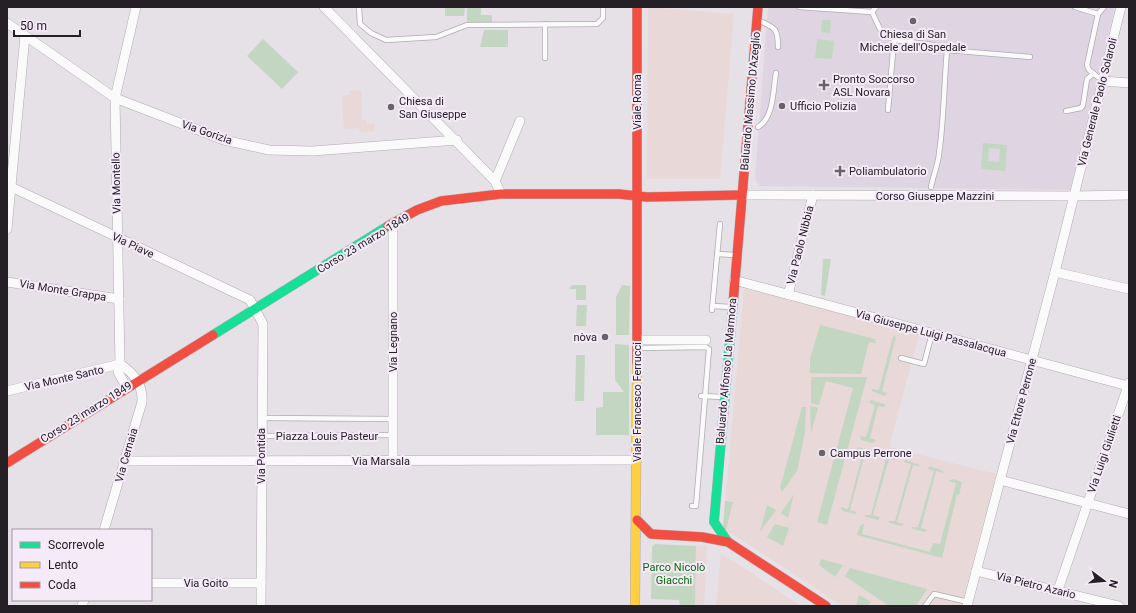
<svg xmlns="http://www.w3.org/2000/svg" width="1136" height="613" font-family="Roboto,sans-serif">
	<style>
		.built { fill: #dfd4e2 }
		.education { fill: #e8d8d8 }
		.green { fill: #c3d6c2; fill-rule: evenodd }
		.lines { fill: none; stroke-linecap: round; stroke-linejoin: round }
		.lane-casing { stroke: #afabb0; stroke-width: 6 }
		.street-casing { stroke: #afabb0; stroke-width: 10 }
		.fast-casing { stroke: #afabb0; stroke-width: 10 }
		.slow-casing { stroke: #afabb0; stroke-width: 10 }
		.jam-casing { stroke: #afabb0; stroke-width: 10 }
		.lane { stroke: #fbfafb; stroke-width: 4.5 }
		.street { stroke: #fbfafb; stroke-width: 9 }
		.fast { stroke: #16e098; stroke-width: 9 }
		.slow { stroke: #ffcf43; stroke-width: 9 }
		.jam { stroke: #f24e42; stroke-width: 9 }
		.poi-dot { fill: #686369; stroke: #f5eaf8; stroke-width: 1.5 }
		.labels { text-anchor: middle; stroke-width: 4; stroke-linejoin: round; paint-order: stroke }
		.poi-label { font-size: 11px; fill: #242025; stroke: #f5eaf8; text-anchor: start }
		.street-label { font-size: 11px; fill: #242025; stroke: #f5eaf8 }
		.park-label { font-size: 11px; fill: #09680c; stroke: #f5eaf8 }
	</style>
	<rect width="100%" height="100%" fill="#e6e0e7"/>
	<!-- built -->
	<polygon class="built" points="768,7 1115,7 1070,190 760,186 755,179"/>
	<!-- education -->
	<g class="education">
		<polygon points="648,7 734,14 720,179 647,179"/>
		<polygon points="361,90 362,120 367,120 367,124 375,124 375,131 360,132 359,128 344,129 342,96 350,95 350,91"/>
		<polygon points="744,289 794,300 919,335 889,447 996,474 961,606 843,606 723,528"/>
		<polygon points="707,545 704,606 695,606 696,546"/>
		<polygon points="721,554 738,564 801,606 716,606"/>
	</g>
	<!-- green -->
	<g class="green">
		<polygon points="445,7 465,7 464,16 445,16"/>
		<polygon points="467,8 481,8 481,15 492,15 492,22 467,22"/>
		<polygon points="822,20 831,20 830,33 821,32"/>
		<polygon points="484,30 508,30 508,47 480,47"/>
		<polygon points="263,39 298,72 282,89 247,56"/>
		<polygon points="817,39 834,41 832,59 815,58"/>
		<path d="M983 143 1007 145 1005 171 981 169ZM989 148 1000 149 999 162 988 161Z"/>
		<polygon points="823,259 831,259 825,296 821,295"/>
		<polygon points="572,285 586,285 586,300 576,300 576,289 569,289"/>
		<polygon points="622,285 630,286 629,335 616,335 616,297"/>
		<polygon points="577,305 587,305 586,326 576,326"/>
		<polygon points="820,325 875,339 876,343 869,342 861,374 810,373 810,359"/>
		<polygon points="893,336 896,337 882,391 888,393 884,396 872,391 872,389 879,390"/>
		<polygon points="615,344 629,345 629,435 596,435 596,408 603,407 603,392 624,392 615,380"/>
		<polygon points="576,355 585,355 584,401 575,401"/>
		<polygon points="811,377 867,377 827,525 817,522 853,388 826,381 819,405 811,403"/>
		<polygon points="871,400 884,404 885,407 878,406 870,438 876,440 873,443 861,440 860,436 866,437 875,405 869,403"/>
		<polygon points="810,406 818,408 811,433"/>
		<polygon points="802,407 806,407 805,432 797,471 782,492 780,488"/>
		<polygon points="859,447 872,452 872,454 865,453 850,510 857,512 855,514 843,511 841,509 841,507 848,509 863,452 856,450"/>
		<polygon points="882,453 896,458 895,460 889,459 873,515 880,517 878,520 866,517 864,515 871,515 886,458 880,456"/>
		<polygon points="905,460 920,465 919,466 913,465 897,522 904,524 901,526 890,523 888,521 895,521 911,464 904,462"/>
		<polygon points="930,466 943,471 943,473 936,471 921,528 927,530 925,532 913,529 911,527 918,527 934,471 927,469"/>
		<polygon points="953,479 962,482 959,495 957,494 942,558 857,535 860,526 862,524 864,524 862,534 930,552 933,543 940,544 956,483 949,481"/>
		<polygon points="794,494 788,518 781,513"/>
		<polygon points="725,501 733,502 726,530 723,528"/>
		<polygon points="767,505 776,510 760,532"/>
		<polygon points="775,524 789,528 783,546 767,537"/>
		<polygon points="655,544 696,546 695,606 680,606 679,600 651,599 652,547"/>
		<polygon points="821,559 843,565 835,577 819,565"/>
		<polygon points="850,568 927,589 916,606 889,606 845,576"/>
		<polygon points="859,595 871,602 868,606 856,606"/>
	</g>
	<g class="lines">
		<defs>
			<g id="lane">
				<polyline points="359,7 360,24 371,33 386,40 436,37 467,25 597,24 603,18 603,7"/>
				<polyline points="799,7 872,12 876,7"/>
				<polyline points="1075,7 1098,14"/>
				<polyline points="872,12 880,29 894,40 933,45 947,50 1030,57"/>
				<path d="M758 20C775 28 778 28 778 47"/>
				<polyline points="545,58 545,24"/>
				<polyline points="1098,77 1089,70 1087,65 1098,14 1104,7"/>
				<polyline points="888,110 894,40"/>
				<polyline points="1066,111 1081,108 1083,105 1087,79 1093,74"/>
				<path d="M758 127C774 118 773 89 776 73"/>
				<path d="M931 187C933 176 938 165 939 154 944 119 944 85 947 50"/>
				<polyline points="717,254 735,255"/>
				<polyline points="713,306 731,307"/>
				<polyline points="712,310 720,224"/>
				<polyline points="637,348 706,347 709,349 696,506 692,506"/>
				<polyline points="901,358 924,364 932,333"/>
				<polyline points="701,396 723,397"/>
				<polyline points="262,418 393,419"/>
				<polyline points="261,436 393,435"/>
				<polyline points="925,606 934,594 968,602"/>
			</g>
			<g id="street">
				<polyline points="324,7 495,181 501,194"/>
				<polyline points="7,23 115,98 224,140 269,150 313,151 457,140"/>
				<polyline points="1103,81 1129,83"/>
				<polyline points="495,181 520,121"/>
				<polyline points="7,185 250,300 263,324 261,606"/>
				<polyline points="741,195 1074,196 1129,195"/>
				<polyline points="393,223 393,462"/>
				<polyline points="7,229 25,36"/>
				<polyline points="1055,272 1129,289"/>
				<polyline points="734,280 1128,386"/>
				<polyline points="7,282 119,299"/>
				<polyline points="788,295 813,195"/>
				<polyline points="637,340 706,340"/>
				<polyline points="127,388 118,372 120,364 115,98 136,7"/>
				<polyline points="7,391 120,364"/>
				<polyline points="125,461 637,460"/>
				<polyline points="1000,480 1129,514"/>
				<path d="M104 530 142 402C143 385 134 373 120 364"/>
				<polyline points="976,571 1119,606"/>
				<polyline points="151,583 261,583"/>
				<polyline points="1058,590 1129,383"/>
				<polyline points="82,606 84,600"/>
				<polyline points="967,606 1055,272 1121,7"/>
			</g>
			<g id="fast">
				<polyline points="213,335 388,226"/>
				<polyline points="728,542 714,522 733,304"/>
			</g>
			<polyline id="slow" points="635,606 637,363"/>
			<g id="jam">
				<polyline points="637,7 637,363"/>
				<polyline points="388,226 417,210 441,201 501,194 619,194 647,197 741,195"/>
				<polyline points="733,304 758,7"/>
				<polyline points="7,463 213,335"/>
				<polyline points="637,520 651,534 702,537 728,542 826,606"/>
			</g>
		</defs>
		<!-- lane casing -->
		<use href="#lane" class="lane-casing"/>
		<!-- street casing -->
		<use href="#street" class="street-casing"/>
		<!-- fast casing -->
		<use href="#fast" class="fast-casing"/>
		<!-- slow casing -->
		<use href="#slow" class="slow-casing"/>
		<!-- jam casing -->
		<use href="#jam" class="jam-casing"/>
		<!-- lane -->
		<use href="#lane" class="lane"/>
		<!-- street -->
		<use href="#street" class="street"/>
		<!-- fast -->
		<use href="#fast" class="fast"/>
		<!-- slow -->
		<use href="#slow" class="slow"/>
		<!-- jam -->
		<use href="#jam" class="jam"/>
	</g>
	<!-- markers -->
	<g class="poi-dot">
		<circle cx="913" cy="21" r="4"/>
		<path d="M822 79h4v4h4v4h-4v4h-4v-4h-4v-4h4z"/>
		<circle cx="782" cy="106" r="4"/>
		<circle cx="391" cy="107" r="4"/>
		<path d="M838 165h4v4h4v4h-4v4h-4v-4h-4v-4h4z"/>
		<circle cx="605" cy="337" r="4"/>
		<circle cx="822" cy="453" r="4"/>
	</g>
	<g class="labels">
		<!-- poi labels -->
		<g class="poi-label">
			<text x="913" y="38" text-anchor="middle">Chiesa di San<tspan x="913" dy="13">Michele dell'Ospedale</tspan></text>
			<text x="833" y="83">Pronto Soccorso<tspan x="833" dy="13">ASL Novara</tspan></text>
			<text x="399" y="105">Chiesa di<tspan x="399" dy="13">San Giuseppe</tspan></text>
			<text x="790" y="110">Ufficio Polizia</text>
			<text x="849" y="175">Poliambulatorio</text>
			<text x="597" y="341" text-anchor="end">nòva</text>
			<text x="830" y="457">Campus Perrone</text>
		</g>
		<!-- street labels -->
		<g class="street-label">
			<text transform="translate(750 101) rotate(-85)" y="4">Baluardo Massimo D'Azeglio</text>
			<text transform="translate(637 102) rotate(-90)" y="4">Viale Roma</text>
			<text transform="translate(1097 102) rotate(-76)" y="4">Via Generale Paolo Solaroli</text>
			<text transform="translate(207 132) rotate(19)" y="4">Via Gorizia</text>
			<text transform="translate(116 183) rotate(-91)" y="4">Via Montello</text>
			<text x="935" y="200">Corso Giuseppe Mazzini</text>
			<text transform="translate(363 243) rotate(-31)" y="4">Corso 23 marzo 1849</text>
			<text transform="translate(133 245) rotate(25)" y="4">Via Piave</text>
			<text transform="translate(800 245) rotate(-76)" y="4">Via Paolo Nibbia</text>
			<text transform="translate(63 290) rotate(9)" y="4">Via Monte Grappa</text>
			<text transform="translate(931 333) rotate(15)" y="4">Via Giuseppe Luigi Passalacqua</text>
			<text transform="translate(393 342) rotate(-90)" y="4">Via Legnano</text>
			<text transform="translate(726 371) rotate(-85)" y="4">Baluardo Alfonso La Marmora</text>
			<text transform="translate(64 378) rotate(-13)" y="4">Via Monte Santo</text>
			<text transform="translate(1021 401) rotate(-75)" y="4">Via Ettore Perrone</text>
			<text transform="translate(637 402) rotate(-90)" y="4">Viale Francesco Ferrucci</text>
			<text transform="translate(86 412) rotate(-32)" y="4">Corso 23 marzo 1849</text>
			<text x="327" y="440">Piazza Louis Pasteur</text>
			<text transform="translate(1104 454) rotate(-71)" y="4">Via Luigi Giulietti</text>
			<text transform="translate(126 455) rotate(-74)" y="4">Via Cernaia</text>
			<text transform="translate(261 456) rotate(-90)" y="4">Via Pontida</text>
			<text x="381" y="465">Via Marsala</text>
			<text x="206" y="587">Via Goito</text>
			<text transform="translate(1036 585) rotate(14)" y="4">Via Pietro Azario</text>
		</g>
		<!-- park labels -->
		<g class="park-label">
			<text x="674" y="571">Parco Nicolò<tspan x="674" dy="13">Giacchi</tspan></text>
		</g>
	</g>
	<!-- border -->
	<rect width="1136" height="613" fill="none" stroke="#242025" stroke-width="16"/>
	<!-- legend -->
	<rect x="12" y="529" width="140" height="72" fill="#f5eaf8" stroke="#a199a4"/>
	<rect x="20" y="542" width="20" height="6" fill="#16e098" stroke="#a199a4"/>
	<text x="48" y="549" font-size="12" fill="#242025">Scorrevole</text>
	<rect x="20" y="562" width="20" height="6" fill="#ffcf43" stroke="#a199a4"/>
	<text x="48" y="569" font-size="12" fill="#242025">Lento</text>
	<rect x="20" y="582" width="20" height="6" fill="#f24e42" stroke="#a199a4"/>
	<text x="48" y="589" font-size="12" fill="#242025">Coda</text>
	<!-- north arrow -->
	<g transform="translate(1104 581) rotate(106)" stroke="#f5eaf8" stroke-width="3" paint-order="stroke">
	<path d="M0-3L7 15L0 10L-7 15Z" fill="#242025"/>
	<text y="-6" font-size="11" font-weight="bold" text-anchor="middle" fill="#242025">N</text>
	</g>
	<!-- scale -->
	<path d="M14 30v6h66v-6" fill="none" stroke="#242025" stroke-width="2"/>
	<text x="20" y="30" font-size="12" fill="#242025" stroke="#f5eaf8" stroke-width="3" paint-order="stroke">50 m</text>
</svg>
